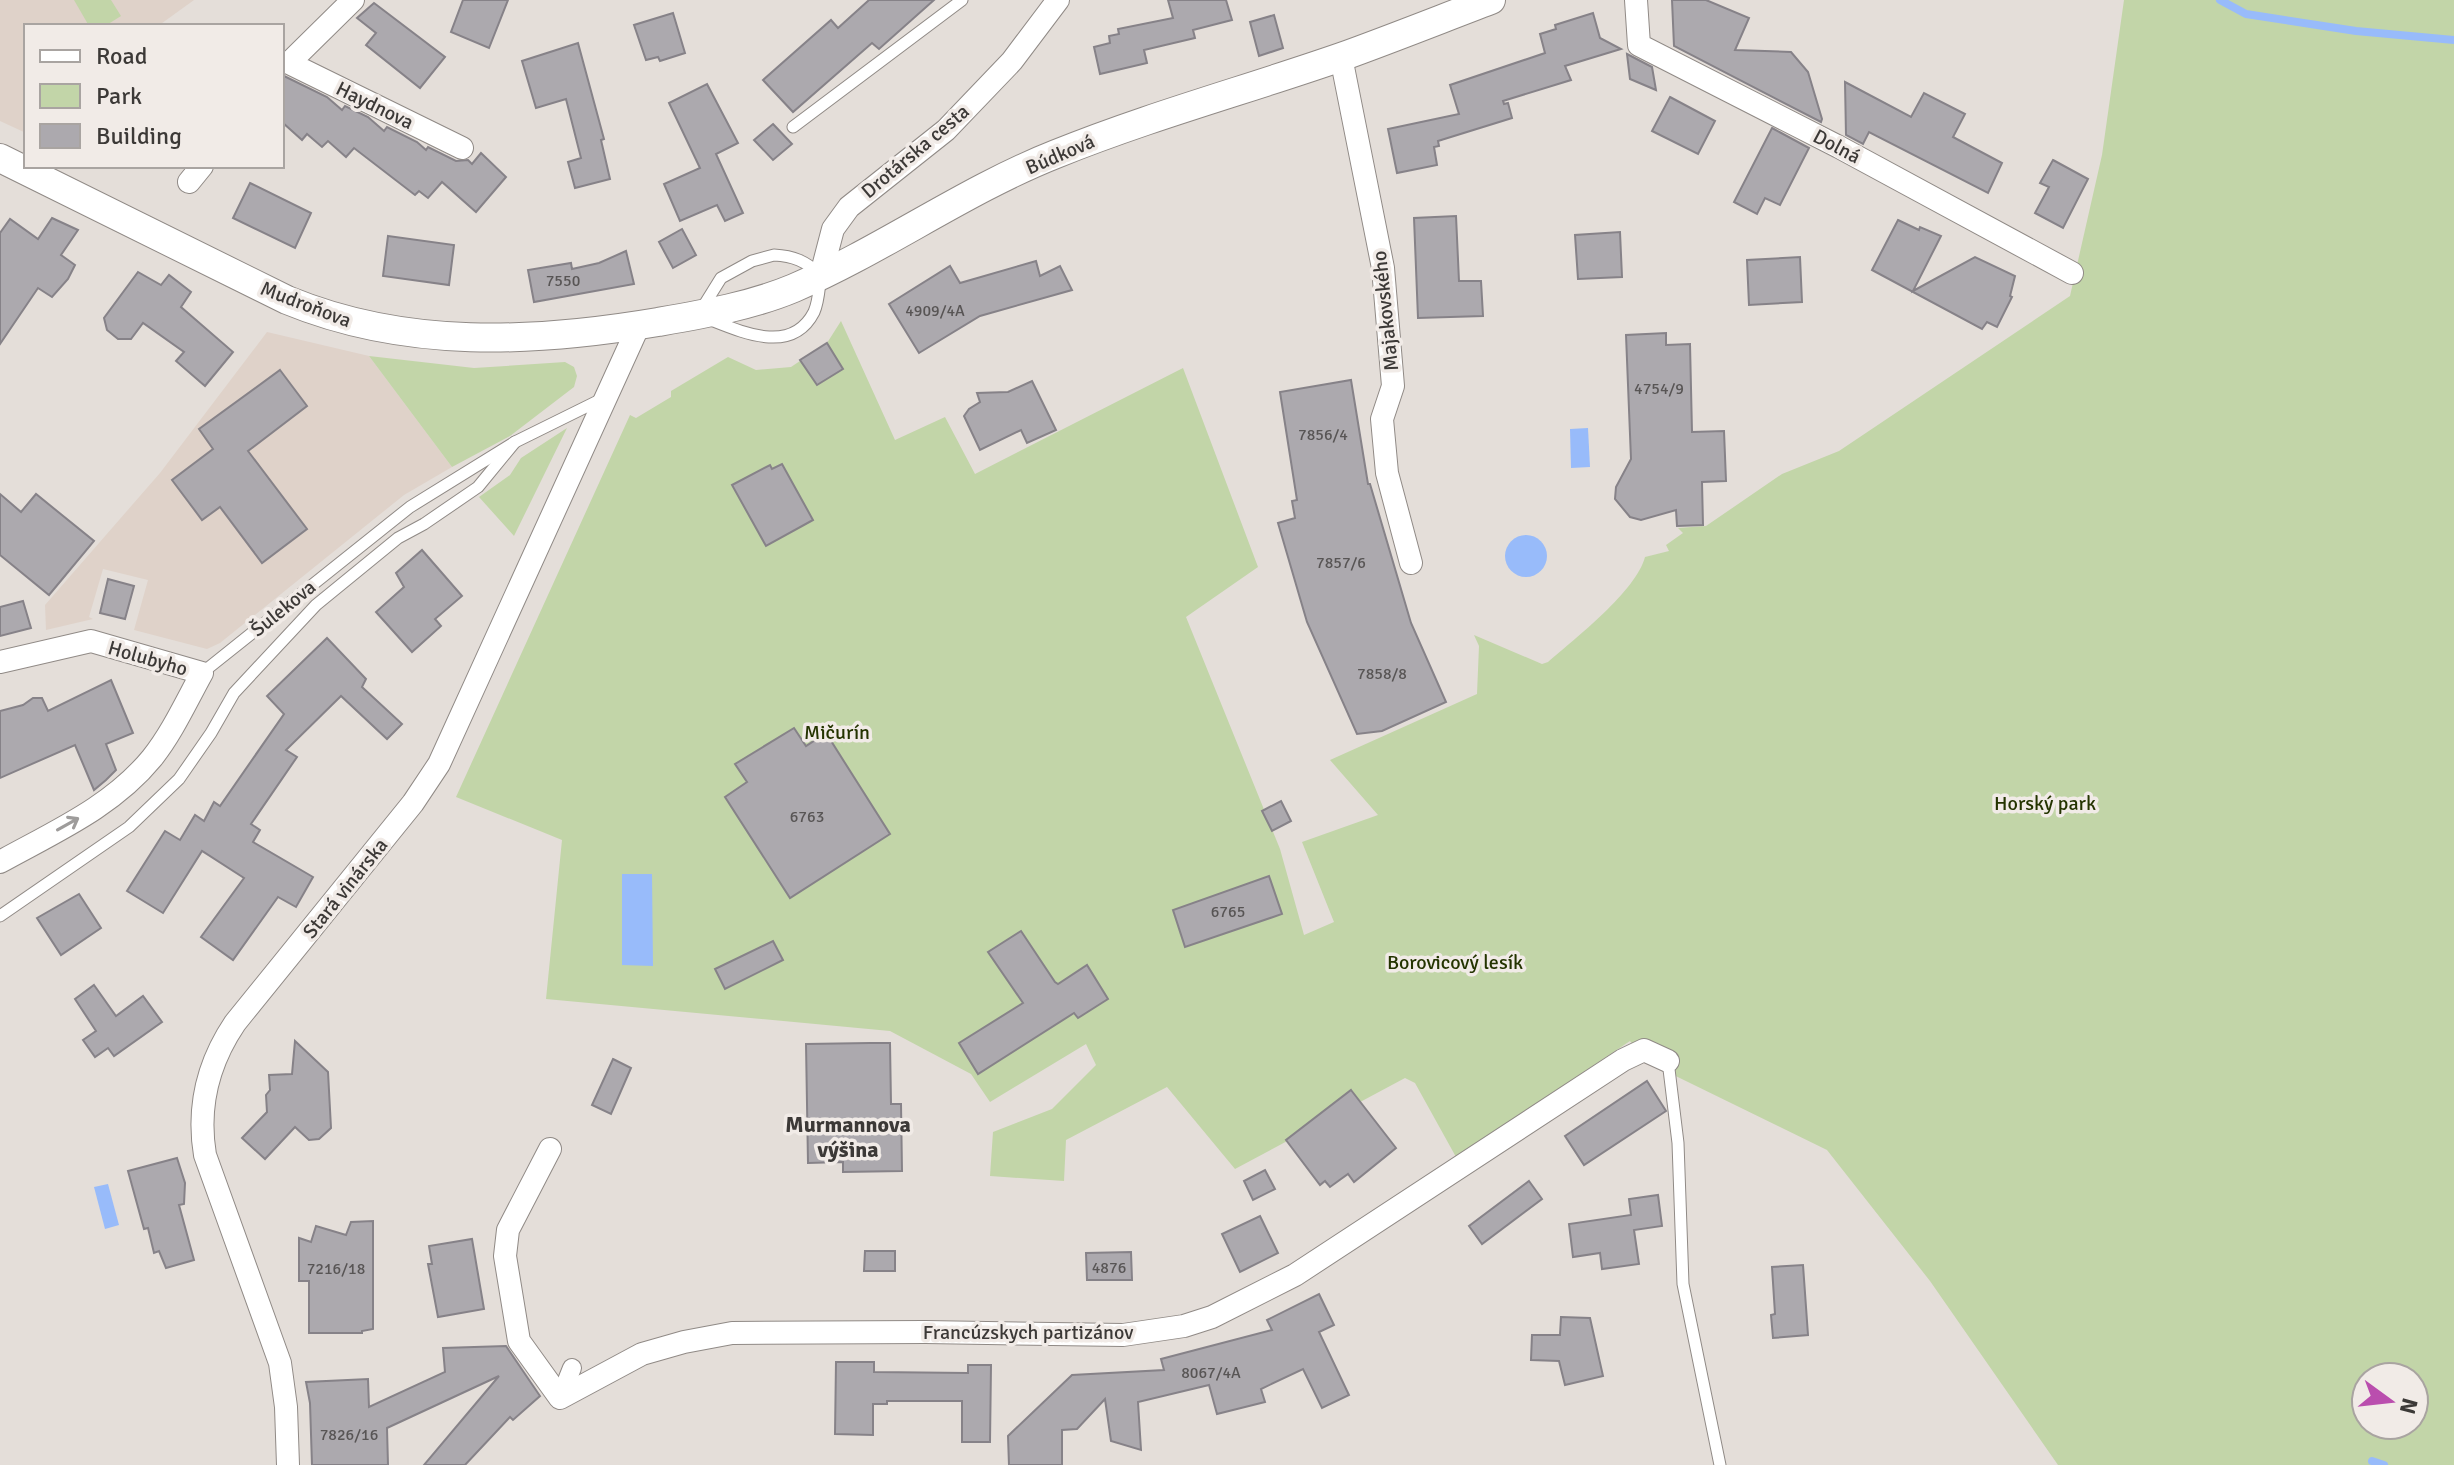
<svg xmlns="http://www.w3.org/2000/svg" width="2454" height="1465" font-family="Signika,sans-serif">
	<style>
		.built { fill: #dfd2c9 }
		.green { fill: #c2d5a8; fill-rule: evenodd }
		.water { fill: #98bbfa }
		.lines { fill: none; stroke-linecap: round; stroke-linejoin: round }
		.stream { stroke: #98bbfa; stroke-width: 8 }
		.building { fill: #aca9ae; stroke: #868288; stroke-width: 2 }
		.service-casing { stroke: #908a86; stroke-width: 13 }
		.pedestrian-casing { stroke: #908a86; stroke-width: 20 }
		.minor-casing { stroke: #908a86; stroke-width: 24 }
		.tertiary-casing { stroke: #908a86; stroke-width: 30 }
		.service { stroke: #fff; stroke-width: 11 }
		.pedestrian { stroke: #fff; stroke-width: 18 }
		.minor { stroke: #fff; stroke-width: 22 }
		.tertiary { stroke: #fff; stroke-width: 28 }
		.oneway { stroke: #9e9c9b }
		.labels { text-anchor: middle; stroke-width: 7; stroke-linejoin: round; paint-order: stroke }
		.number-label { font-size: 16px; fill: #585555 }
		.street-label { font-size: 20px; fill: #3c3937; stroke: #f1ebe7 }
		.park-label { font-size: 20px; fill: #243400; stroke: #f1ebe7 }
		.neighbourhood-label { font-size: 22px; font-weight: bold; fill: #3c3937; stroke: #f1ebe7 }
	</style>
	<rect width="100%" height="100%" fill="#e4ded9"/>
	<!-- built -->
	<g class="built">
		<polygon points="0,0 194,0 158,26 26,26 26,133 0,121"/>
		<polygon points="267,332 369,356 452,467 404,495 220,643 207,649 134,630 148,580 103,569 89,617 93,619 46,630 45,605 160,473"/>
	</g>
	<!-- green -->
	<g class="green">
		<polygon points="74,0 111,0 121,16 105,26 89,26"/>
		<path d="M2124 0H2454V1465H2058L1930 1281 1827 1150 1645 1061 1630 1041 1456 1157 1415 1083 1405 1078 1235 1169 1167 1087 1066 1140 1064 1181 990 1176 993 1132 1052 1109 1096 1065 1086 1044 990 1102 971 1074 890 1031 546 999 562 840 456 797 630 415 636 418 671 397V391L728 357 756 370 791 367 827 343 841 321 895 440 945 417 975 474 1183 368 1258 567 1186 617 1280 849 1304 935 1334 922 1302 842 1378 815 1330 760 1477 694 1479 646 1474 635 1542 664 1548 662C1576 638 1636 591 1645 557L1669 551 1666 545 1683 533 1678 528 1706 526 1782 474 1839 451 2070 296 2102 155ZM2366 1377H2414V1425H2366Z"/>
		<polygon points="369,356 474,368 565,362 574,367 577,376 574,387 510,436 452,467"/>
		<polygon points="567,428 514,536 479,497 510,475 521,458"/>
	</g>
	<!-- water -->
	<g class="water">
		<polygon points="1588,428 1590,467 1571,468 1570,429"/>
		<circle cx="1526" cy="556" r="21"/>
		<polygon points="622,874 652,874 653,966 622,965"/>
		<polygon points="108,1184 119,1225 105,1229 94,1187"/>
	</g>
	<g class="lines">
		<!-- stream -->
		<g class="stream">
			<polyline points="2220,0 2246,14 2356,31 2454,40"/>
			<polyline points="2372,1461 2384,1465"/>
		</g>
	</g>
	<!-- building -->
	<g class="building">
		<polygon points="463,0 508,0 489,48 451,32"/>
		<polygon points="869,0 934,0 879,49 872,43 793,112 763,80 831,20 838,28"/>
		<polygon points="1168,0 1226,0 1232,20 1193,30 1195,38 1144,50 1147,63 1100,74 1094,47 1110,43 1109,36 1119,34 1118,29 1173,18"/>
		<polygon points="1672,0 1706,0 1749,18 1735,50 1791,52 1808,72 1822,119 1821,122 1674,46"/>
		<polygon points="374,3 445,57 420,88 366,45 376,33 357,18"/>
		<polygon points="673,13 685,53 660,61 658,57 646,60 634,25"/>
		<polygon points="1593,13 1600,38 1621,49 1565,66 1571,80 1503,101 1504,104 1508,103 1512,118 1438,141 1439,146 1434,147 1437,165 1397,173 1388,129 1459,114 1450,85 1545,53 1540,34 1556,29 1555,25"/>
		<polygon points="1274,15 1283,48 1259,56 1250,22"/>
		<polygon points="578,43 604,139 601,140 610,179 575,188 568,162 581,158 566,99 536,108 522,61"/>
		<polygon points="1627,54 1652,67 1656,90 1630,79"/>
		<polygon points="282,75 327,97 342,110 345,106 368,117 384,131 387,127 417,142 426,150 428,147 456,161 468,160 472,164 481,153 506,177 476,212 442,182 428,198 419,191 415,195 354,148 346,157 328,141 322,147 307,134 302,140 282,122"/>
		<polygon points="1845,82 1911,117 1924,93 1965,114 1953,137 2002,163 1988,193 1869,132 1863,144 1846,135"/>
		<polygon points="707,84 738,143 716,154 743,213 725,221 717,205 680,221 664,184 700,168 669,103"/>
		<polygon points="1670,97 1715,121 1698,154 1652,131"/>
		<polygon points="773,124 792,144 773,160 754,140"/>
		<polygon points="1772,128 1809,148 1780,205 1765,198 1757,214 1734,202"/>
		<polygon points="2053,160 2088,179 2063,228 2035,213 2049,187 2040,183"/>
		<polygon points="250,183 311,213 295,248 233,218"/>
		<polygon points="1456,216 1459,281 1481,281 1483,316 1418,318 1414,218"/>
		<polygon points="52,218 78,230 61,255 75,265 68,279 52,297 38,288 0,344 0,233 10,219 38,239"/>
		<polygon points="1898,220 1919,230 1920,227 1941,236 1913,291 1975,257 2015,276 2010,296 2012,297 1997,327 1987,322 1982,329 1872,270"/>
		<polygon points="682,229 696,255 673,268 659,242"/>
		<polygon points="1620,232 1622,277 1578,279 1575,235"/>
		<polygon points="388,236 454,245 449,285 383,276"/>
		<polygon points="626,251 634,284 534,302 528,270 571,263 572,269 599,263"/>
		<polygon points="1800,257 1802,302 1749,305 1747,260"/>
		<polygon points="1036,261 1040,276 1060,266 1072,290 980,316 919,353 889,304 950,266 960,283"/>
		<polygon points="138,272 161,285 169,275 191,292 181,307 233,352 205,386 176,361 184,352 143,323 131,339 118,339 107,330 104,318"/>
		<polygon points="1666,333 1666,345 1690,344 1692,432 1724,431 1726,481 1702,482 1703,525 1677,526 1676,510 1641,520 1630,517 1615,499 1616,487 1631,459 1626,335"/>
		<polygon points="827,343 843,369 817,385 800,360"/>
		<polygon points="280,370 307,406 248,451 307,529 262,563 220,507 202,520 172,480 213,449 199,429"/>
		<polygon points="1351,380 1368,484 1370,484 1411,623 1446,702 1382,731 1357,734 1307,622 1278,523 1295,518 1292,501 1297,500 1280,392"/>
		<polygon points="1032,381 1056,430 1027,443 1021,430 980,450 964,416 969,409 980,402 977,393 1008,392"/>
		<polygon points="782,464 813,520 766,546 732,485 770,465 772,469"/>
		<polygon points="0,494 21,512 36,494 94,541 49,595 0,555"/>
		<polygon points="422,550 462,596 435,619 441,626 412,652 376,612 404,587 396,573"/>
		<polygon points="108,579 134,586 125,619 100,613"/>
		<polygon points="23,601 31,628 0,636 0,607"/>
		<polygon points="327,638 366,679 362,687 402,724 387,739 341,696 286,750 297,757 251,824 260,830 253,842 313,877 296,907 278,897 233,960 201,937 244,878 202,851 163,913 127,891 165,831 180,840 195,815 204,821 214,802 220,806 284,714 267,696"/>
		<polygon points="111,680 133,733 106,744 116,770 106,780 94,790 75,745 0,778 0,711 23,705 33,698 42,698 48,711"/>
		<polygon points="794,728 806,746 826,733 890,834 790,898 725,797 747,782 735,764"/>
		<polygon points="1281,801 1291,821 1272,831 1262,811"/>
		<polygon points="1269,876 1282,914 1185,947 1173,910"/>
		<polygon points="79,894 101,928 61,955 37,918"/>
		<polygon points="1021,931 1055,982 1058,984 1087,965 1108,999 1078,1018 1074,1013 978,1074 959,1043 1023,1003 988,952"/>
		<polygon points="773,941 783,960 725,989 715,969"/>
		<polygon points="94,985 116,1016 143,996 162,1022 114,1056 108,1048 95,1057 83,1040 96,1031 75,999"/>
		<polygon points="295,1041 328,1072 331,1128 319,1139 309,1140 295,1127 265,1159 242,1138 267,1112 266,1095 270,1090 269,1075 292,1074"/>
		<polygon points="870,1043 890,1043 891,1104 901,1104 902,1171 843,1172 843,1162 808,1163 806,1044"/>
		<polygon points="613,1059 631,1068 611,1114 592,1105"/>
		<polygon points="1647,1081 1666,1111 1584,1165 1565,1136"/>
		<polygon points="1351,1090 1396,1148 1354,1182 1348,1174 1330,1187 1325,1181 1320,1185 1286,1140"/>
		<polygon points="177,1158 185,1183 184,1204 179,1205 194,1260 166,1268 159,1251 154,1253 148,1228 144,1229 128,1171"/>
		<polygon points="1265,1170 1275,1189 1253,1200 1244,1181"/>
		<polygon points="1529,1181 1542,1199 1482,1244 1469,1226"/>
		<polygon points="1658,1195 1662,1226 1634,1230 1639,1264 1602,1269 1600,1253 1573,1257 1569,1224 1631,1215 1629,1199"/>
		<polygon points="1260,1216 1278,1253 1240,1272 1222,1234"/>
		<polygon points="373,1221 373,1329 362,1331 362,1333 309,1333 309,1281 299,1281 299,1238 311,1242 316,1226 346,1235 351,1222"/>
		<polygon points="472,1239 484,1309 438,1317 428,1264 432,1264 429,1246"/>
		<polygon points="865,1251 895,1251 895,1271 864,1271"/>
		<polygon points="1131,1252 1132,1280 1087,1280 1086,1253"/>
		<polygon points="1803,1265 1808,1335 1773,1338 1771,1315 1775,1314 1772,1267"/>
		<polygon points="1319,1294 1334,1325 1319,1332 1349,1395 1322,1408 1303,1369 1261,1389 1265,1402 1217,1414 1209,1385 1138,1402 1141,1450 1111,1441 1105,1399 1077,1429 1062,1430 1062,1465 1009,1465 1008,1436 1072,1375 1164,1370 1161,1359 1272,1330 1267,1320"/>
		<polygon points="1561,1317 1590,1318 1603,1376 1565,1385 1559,1361 1531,1360 1532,1335 1560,1335"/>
		<polygon points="506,1346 540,1396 513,1420 510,1417 465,1465 424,1465 499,1376 387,1428 388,1465 312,1465 310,1403 306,1382 368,1379 369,1407 445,1372 443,1348"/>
		<polygon points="836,1362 874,1362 874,1372 968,1373 968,1365 991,1365 990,1442 962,1442 962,1401 887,1401 887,1404 873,1404 873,1435 835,1434"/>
	</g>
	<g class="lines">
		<defs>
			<g id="service">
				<polyline points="793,127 962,0"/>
				<path d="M774 255C794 256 805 261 821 275 819 287 819 301 814 312 790 359 734 328 698 315L721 278 752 261Z"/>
				<polyline points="202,673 410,507 515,442 602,399"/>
				<polyline points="0,916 129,827 179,779 211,733 234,693 316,605 398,538 424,524 478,487 515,442"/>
				<polyline points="1668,1061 1678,1143 1683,1284 1720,1465"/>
			</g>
			<polyline id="pedestrian" points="560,1398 572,1368"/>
			<g id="minor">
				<polyline points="353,0 289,63 462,148"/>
				<polyline points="1636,0 1639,45 1839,147 2072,273"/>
				<polyline points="1341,57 1383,268 1393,386 1382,419 1387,473 1411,563"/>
				<polyline points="189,182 202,166"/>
				<polyline points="821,275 833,229 849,207 946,130 1012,61 1058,0"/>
				<path d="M0 662 91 641 202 673C186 702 172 733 152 758 112 807 54 832 0 862"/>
				<polyline points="550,1149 508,1230 505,1256 519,1341 560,1398 642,1354 684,1342 732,1333 925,1332 1123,1335 1184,1326 1212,1317 1295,1275 1623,1060 1644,1050 1668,1061"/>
				<path d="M288 1465 286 1407 280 1363 205 1155C197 1107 208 1063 235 1023L413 803 439 764 639 325"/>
			</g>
			<path id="tertiary" d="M0 158 287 300C406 349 533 343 658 322 704 314 751 306 794 288 884 249 965 190 1056 154 1150 116 1246 90 1341 57 1391 39 1441 19 1491 0"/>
		</defs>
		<!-- service casing -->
		<use href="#service" class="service-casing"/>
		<!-- pedestrian casing -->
		<use href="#pedestrian" class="pedestrian-casing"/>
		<!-- minor casing -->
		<use href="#minor" class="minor-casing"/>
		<!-- tertiary casing -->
		<use href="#tertiary" class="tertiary-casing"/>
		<!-- service -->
		<use href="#service" class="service"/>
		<!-- pedestrian -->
		<use href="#pedestrian" class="pedestrian"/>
		<!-- minor -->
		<use href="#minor" class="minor"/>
		<!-- tertiary -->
		<use href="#tertiary" class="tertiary"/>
	</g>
	<!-- one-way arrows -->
	<defs><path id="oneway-shaft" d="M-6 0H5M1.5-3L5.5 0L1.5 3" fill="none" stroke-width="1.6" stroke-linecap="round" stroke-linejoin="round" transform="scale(2)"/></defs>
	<use class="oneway" href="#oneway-shaft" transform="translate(68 824) rotate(-29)"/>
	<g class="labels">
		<!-- number labels -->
		<g class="number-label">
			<text x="563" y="286">7550</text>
			<text x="935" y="316">4909/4A</text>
			<text x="1659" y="394">4754/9</text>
			<text x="1323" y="440">7856/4</text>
			<text x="1341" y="568">7857/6</text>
			<text x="1382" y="679">7858/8</text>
			<text x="807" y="822">6763</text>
			<text x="1228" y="917">6765</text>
			<text x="1109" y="1273">4876</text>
			<text x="336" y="1274">7216/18</text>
			<text x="1211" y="1378">8067/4A</text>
			<text x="349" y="1440">7826/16</text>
		</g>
		<!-- street labels -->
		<g class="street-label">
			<text transform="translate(375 105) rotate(26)" y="7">Haydnova</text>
			<text transform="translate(1837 146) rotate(28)" y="7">Dolná</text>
			<text transform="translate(915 151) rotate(-40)" y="7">Drotárska cesta</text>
			<text transform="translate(1060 154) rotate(-23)" y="7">Búdková</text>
			<text transform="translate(306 304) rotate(21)" y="7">Mudroňova</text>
			<text transform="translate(1385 311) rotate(-96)" y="7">Majakovského</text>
			<text transform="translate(283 608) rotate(-39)" y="7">Šulekova</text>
			<text transform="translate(148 658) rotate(16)" y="7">Holubyho</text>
			<text transform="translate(345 888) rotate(-51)" y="7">Stará vinárska</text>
			<text x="1028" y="1339">Francúzskych partizánov</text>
		</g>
		<!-- park labels -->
		<g class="park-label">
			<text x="837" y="739">Mičurín</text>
			<text x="2045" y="810">Horský park</text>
			<text x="1455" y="969">Borovicový lesík</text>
		</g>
		<!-- neighbourhood labels -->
		<g class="neighbourhood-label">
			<text x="848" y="1132">Murmannova<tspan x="848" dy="25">výšina</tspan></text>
		</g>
	</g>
	<!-- legend -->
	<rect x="24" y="24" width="260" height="144" fill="#f1ebe7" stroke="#a9a4a1" stroke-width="2"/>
	<rect x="40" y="50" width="40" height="12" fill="#ffffff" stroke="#a9a4a1" stroke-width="2"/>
	<text x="96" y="64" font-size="24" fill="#3c3937">Road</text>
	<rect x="40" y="84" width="40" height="24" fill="#c2d5a8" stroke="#a9a4a1" stroke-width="2"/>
	<text x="96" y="104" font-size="24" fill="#3c3937">Park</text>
	<rect x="40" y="124" width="40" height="24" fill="#aca9ae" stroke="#a9a4a1" stroke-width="2"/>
	<text x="96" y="144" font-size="24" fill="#3c3937">Building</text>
	<!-- north arrow -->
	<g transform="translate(2390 1401) rotate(105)"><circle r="38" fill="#f1ebe7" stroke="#a9a4a1" stroke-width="2"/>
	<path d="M0-6L14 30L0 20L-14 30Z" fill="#ba4eae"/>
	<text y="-12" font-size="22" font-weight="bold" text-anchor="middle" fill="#3c3937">N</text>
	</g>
</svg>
